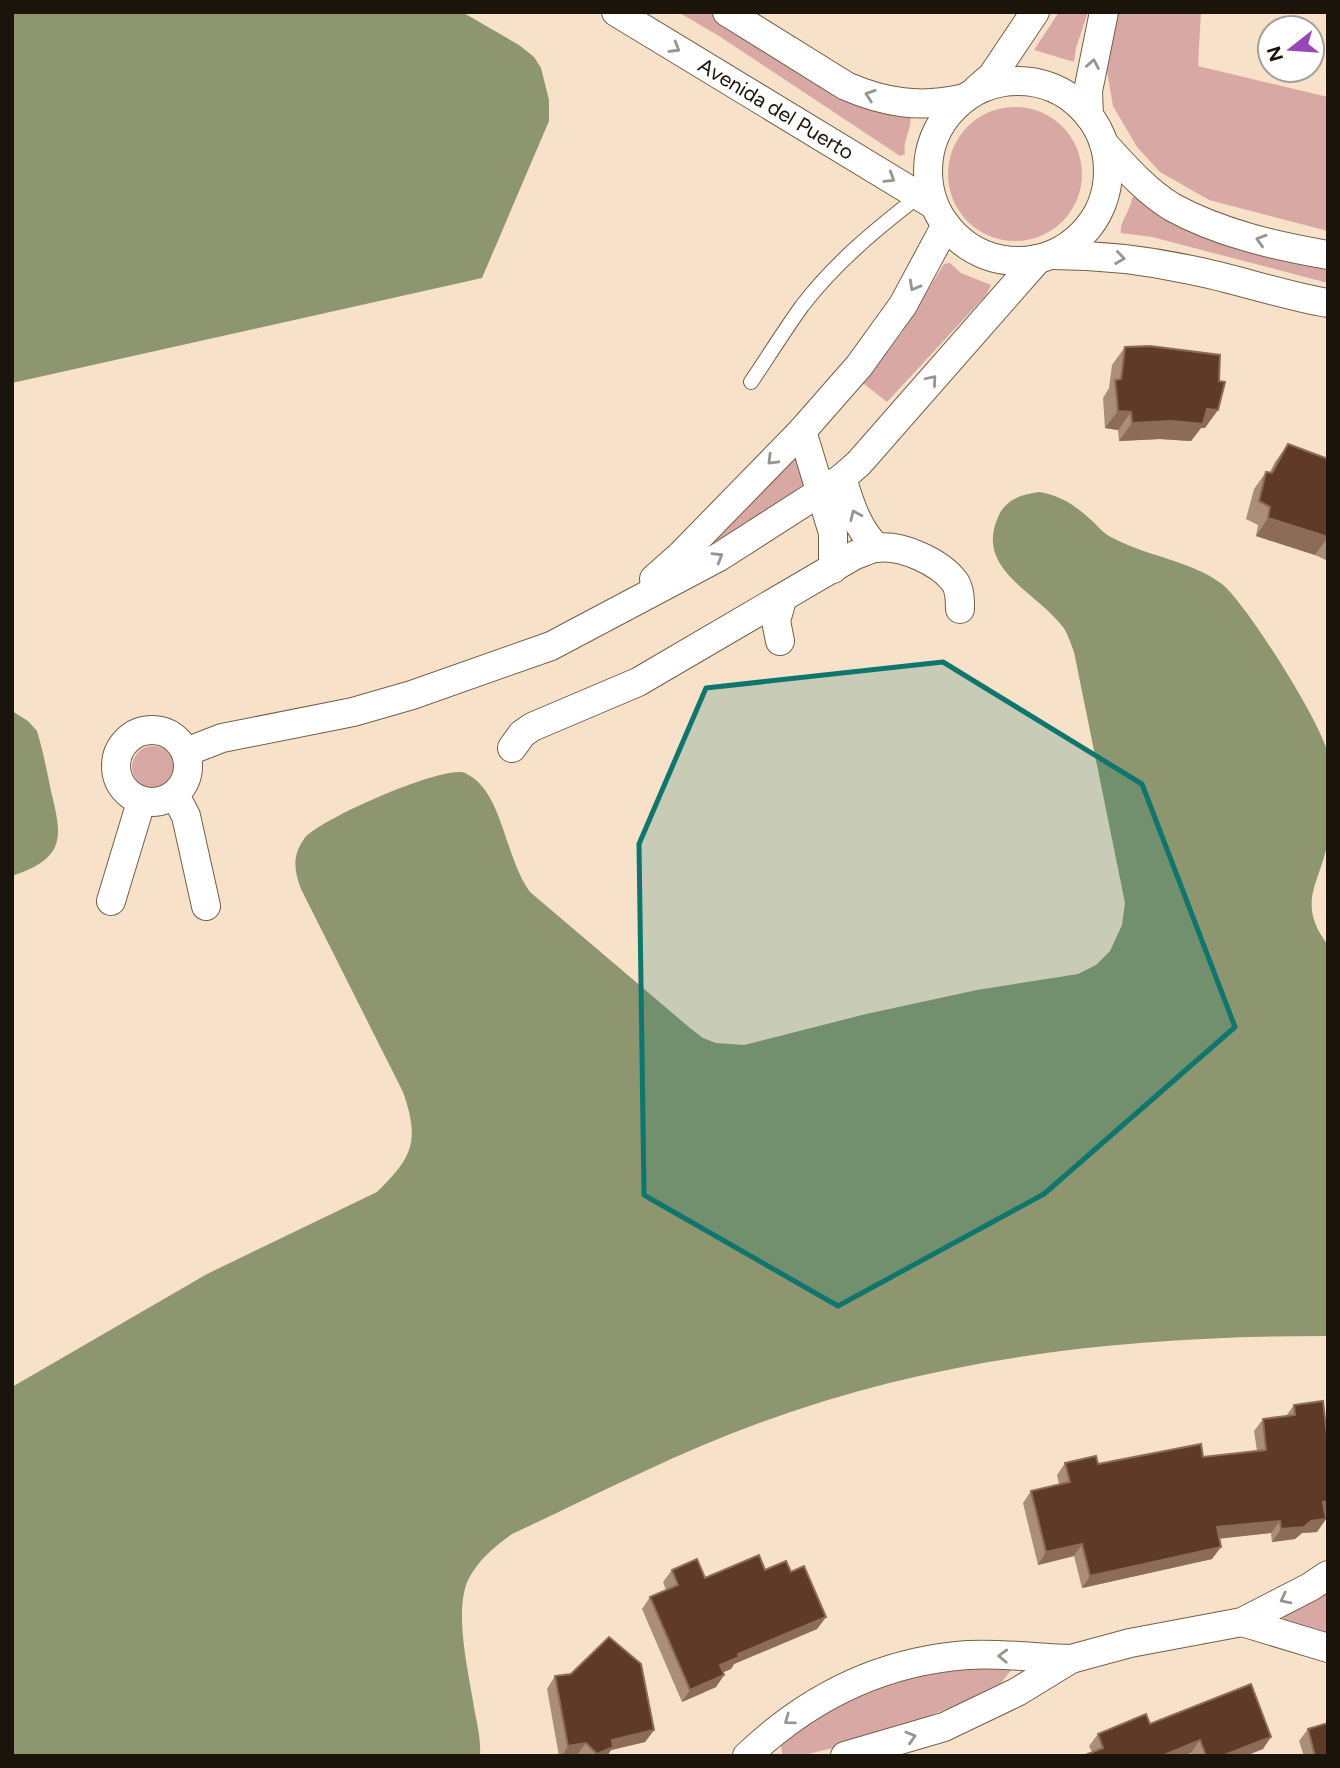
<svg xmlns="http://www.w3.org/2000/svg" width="1340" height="1768" font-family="Figtree,sans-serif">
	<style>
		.green { fill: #d8a9a4 }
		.water { fill: #8d966e }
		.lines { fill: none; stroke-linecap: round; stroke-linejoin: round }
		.service-casing { stroke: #73604a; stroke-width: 16 }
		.minor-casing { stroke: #73604a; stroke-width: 30 }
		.service { stroke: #fff; stroke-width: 14 }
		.minor { stroke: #fff; stroke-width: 28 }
		.wall { fill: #aa8e78 }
		.shaded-wall { fill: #8c6c57 }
		.building { fill: #5e3a27; stroke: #8c6c57; stroke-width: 2 }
		.oneway { stroke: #989591 }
		.marked { fill: #0f766e; fill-opacity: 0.2; stroke: #0f766e; stroke-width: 5; stroke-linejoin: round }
		.labels { text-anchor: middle; stroke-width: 7; stroke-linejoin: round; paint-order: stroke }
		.street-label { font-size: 21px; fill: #1b140b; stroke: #fff }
	</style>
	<rect width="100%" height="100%" fill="#f7e1c8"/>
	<!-- green -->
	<g class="green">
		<path d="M678 12H711L910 115C913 128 902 140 905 154L900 156 719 36Z"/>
		<polygon points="1059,12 1088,12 1076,48 1074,62 1034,50"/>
		<polygon points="1114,12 1201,12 1198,66 1328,97 1328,231 1209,200 1160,172 1137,147 1113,106 1104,54"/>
		<circle cx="1015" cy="174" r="67"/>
		<path d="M1135 196 1328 266V283L1152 237 1121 233C1119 222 1131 210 1132 198Z"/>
		<polygon points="950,263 961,273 991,285 986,295 887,402 863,383 901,334 944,264"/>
		<polygon points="799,456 804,486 706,556 704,542"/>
		<circle cx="153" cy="767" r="21"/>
		<polygon points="1328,1586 1328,1636 1285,1625 1283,1611"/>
		<polygon points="987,1661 1012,1669 1001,1683 974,1698 874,1738 804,1755 786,1756 782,1753 781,1745 803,1726 846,1700 905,1674"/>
	</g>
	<!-- water -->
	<g class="water">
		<polygon points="12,12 462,12 519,45 534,57 541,68 549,100 549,121 482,278 12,383"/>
		<path d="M1039 492C1059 495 1075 505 1090 519 1096 524 1102 532 1109 536 1144 556 1190 560 1222 584 1246 603 1324 727 1328 755 1330 771 1328 788 1328 803 1328 815 1330 829 1328 840 1321 883 1295 902 1328 945V1336C1133 1336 943 1355 759 1423 674 1454 594 1496 512 1534 495 1546 478 1560 468 1580 453 1613 470 1678 475 1713 478 1727 481 1742 480 1756H12V1387L207 1274 377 1192C413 1157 420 1141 403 1092L301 889C294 870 292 856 304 839 317 820 445 764 465 773 503 790 504 857 530 892L690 1028 703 1038 716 1043 744 1045 866 1014 977 990 1078 974 1096 965 1110 951 1122 925 1125 903 1074 652C1071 644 1068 634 1063 627 1036 591 973 569 999 515 1006 499 1023 494 1039 492Z"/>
		<path d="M12 711 28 721 37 731C43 751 47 771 51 791 63 839 65 858 12 876Z"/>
	</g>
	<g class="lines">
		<defs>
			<path id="service" d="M751 382C768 357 784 331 802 306 835 263 876 229 919 196"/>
			<g id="minor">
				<polyline points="616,12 934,205"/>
				<path d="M727 12 846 86C885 103 920 108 961 99"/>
				<circle cx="1018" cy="171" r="90"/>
				<polyline points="977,89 992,76 1035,12"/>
				<polyline points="1089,116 1088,91 1104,12"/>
				<path d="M1104 144C1125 167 1146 191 1172 207 1219 233 1276 246 1328 255"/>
				<path d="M1052 255C1099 255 1145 260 1191 270 1237 279 1281 295 1328 303"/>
				<polyline points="802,431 833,533 833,569"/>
				<path d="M842 478C850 504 857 528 877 548"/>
				<polyline points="654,579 681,555 802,431 859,366 903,305 946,225"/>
				<polyline points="780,641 776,621 782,600"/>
				<circle cx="152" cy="766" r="36"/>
				<path d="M512 748 522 734 532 727 638 682 855 555C862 553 869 549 876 548 901 544 940 562 955 582 960 590 960 600 960 609"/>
				<polyline points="186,752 222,738 353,712 412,695 551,646 719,557 842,478 859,463 1038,259"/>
				<polyline points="175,795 186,816 206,906"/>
				<polyline points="111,901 141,802"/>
				<polyline points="1242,1622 1328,1648"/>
				<path d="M747 1756C809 1697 882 1661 968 1655 1002 1653 1037 1658 1071 1659"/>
				<polyline points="845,1756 944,1727 1017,1692 1071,1659 1130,1643 1242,1622 1310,1587 1328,1575"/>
			</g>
		</defs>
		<!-- service casing -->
		<use href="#service" class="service-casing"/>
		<!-- minor casing -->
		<use href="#minor" class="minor-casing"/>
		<!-- service -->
		<use href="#service" class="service"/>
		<!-- minor -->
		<use href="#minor" class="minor"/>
	</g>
	<!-- wall -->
	<g class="wall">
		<polygon points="1125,347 1205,428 1201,428 1191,441 1160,439 1119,441 1118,430 1105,428 1103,398 1109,388 1112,365"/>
		<polygon points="1288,444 1328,459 1328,561 1315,555 1256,536 1258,525 1246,519 1254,489 1266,472 1270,472 1275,462"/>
		<polygon points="1294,1405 1325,1512 1326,1519 1317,1532 1302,1533 1295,1539 1272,1542 1271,1533 1219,1538 1212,1559 1082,1588 1074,1556 1038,1565 1023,1503 1031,1491 1059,1484 1057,1475 1065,1463 1098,1464 1203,1457 1257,1451 1254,1431 1263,1419 1286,1416"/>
		<polygon points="672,1570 705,1578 765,1570 791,1572 826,1617 817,1629 734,1664 731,1669 723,1672 724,1675 716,1687 682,1702 642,1609 650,1597 666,1590 663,1582"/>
		<polygon points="555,1676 654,1730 645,1742 611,1750 607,1756 559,1756 547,1689"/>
		<polygon points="1150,1724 1263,1749 1245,1756 1192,1756 1191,1753 1183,1756 1083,1756 1092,1752 1089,1746 1098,1734"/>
		<polygon points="1308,1729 1328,1756 1304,1756 1299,1741"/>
	</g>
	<!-- shaded-wall -->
	<g class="shaded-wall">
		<polygon points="1207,409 1218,410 1205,428 1201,428 1191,441 1160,439 1119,441 1132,423"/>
		<polygon points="1118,411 1131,412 1118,430 1105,428"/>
		<polygon points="1268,518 1328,537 1315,555 1256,536"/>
		<polygon points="1328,1501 1328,1509 1325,1512 1315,1514 1323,1502"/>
		<polygon points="1326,1519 1317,1532 1302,1533 1295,1539 1272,1542 1281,1529 1311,1521"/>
		<polygon points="1280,1521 1271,1533 1208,1540 1217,1527"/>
		<polygon points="1082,1544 1074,1556 1038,1565 1046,1552"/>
		<polygon points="1221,1547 1212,1559 1082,1588 1090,1576"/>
		<polygon points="826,1617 817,1629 734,1664 731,1669 712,1677 720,1665 738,1654"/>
		<polygon points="724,1675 716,1687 682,1702 690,1690"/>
		<polygon points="654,1730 645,1742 611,1750 607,1756 596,1756 612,1740"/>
		<polygon points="1271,1737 1263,1749 1245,1756 1222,1756"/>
		<polygon points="1200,1740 1191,1753 1183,1756 1162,1756"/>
		<polygon points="586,1743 577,1755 562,1756 568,1746"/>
	</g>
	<!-- building -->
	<g class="building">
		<polygon points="1150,346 1220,355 1219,381 1225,382 1218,410 1207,409 1203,424 1172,421 1132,423 1131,412 1118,411 1115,380 1121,379 1125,347"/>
		<polygon points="1288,444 1328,459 1328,537 1268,518 1270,507 1259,501 1266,472 1272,473"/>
		<polygon points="1323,1401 1328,1445 1328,1501 1323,1502 1326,1519 1311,1521 1304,1527 1281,1529 1280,1521 1217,1527 1221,1547 1090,1576 1082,1544 1046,1552 1031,1491 1070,1482 1065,1463 1096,1456 1098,1464 1201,1444 1203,1457 1266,1450 1263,1419 1295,1415 1294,1405"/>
		<polygon points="759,1555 765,1570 786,1561 791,1572 804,1566 826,1617 738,1654 739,1657 720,1665 724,1675 690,1690 650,1597 678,1585 672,1570 697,1559 705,1578"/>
		<polygon points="609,1637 641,1664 654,1730 612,1740 613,1747 597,1754 586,1743 568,1746 555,1676 571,1674"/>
		<polygon points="1251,1684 1271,1737 1222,1756 1206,1756 1200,1740 1162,1756 1083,1756 1103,1748 1098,1734 1146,1714 1150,1724"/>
		<polygon points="1328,1723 1328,1756 1315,1756 1308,1729"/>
	</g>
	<!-- one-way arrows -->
	<defs><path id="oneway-chevron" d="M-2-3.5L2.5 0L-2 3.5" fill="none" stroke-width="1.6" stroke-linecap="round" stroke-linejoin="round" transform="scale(1.75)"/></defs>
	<g class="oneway">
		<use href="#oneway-chevron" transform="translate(675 48) rotate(31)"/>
		<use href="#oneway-chevron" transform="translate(1093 64) rotate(-80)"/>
		<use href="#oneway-chevron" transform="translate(870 95) rotate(-161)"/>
		<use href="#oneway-chevron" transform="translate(890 178) rotate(32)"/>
		<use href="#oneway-chevron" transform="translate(1261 240) rotate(-163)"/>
		<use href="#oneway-chevron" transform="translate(1120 258) rotate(8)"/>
		<use href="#oneway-chevron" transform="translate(914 286) rotate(119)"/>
		<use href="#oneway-chevron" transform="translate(932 380) rotate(-50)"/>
		<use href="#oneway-chevron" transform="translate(772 460) rotate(135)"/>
		<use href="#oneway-chevron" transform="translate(855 515) rotate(-114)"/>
		<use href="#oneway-chevron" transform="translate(718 557) rotate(-31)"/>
		<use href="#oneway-chevron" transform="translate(1285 1599) rotate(153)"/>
		<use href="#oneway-chevron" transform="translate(1003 1656) rotate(-178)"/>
		<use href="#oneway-chevron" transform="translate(789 1720) rotate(144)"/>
		<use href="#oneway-chevron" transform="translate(911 1737) rotate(-17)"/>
	</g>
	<!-- marked area -->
	<path class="marked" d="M943 662 1142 784 1235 1027 1044 1194 838 1306 644 1195 639 844 706 688Z"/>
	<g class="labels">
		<!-- street labels -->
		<g class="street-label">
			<text transform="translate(776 109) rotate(31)" y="7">Avenida del Puerto</text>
		</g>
	</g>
	<!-- border -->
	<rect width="1340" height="1768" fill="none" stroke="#1b140b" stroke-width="28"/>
	<!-- north arrow -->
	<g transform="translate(1291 49) rotate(253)"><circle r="33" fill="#ffffff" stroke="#a4a19d" stroke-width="2"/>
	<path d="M0-5L12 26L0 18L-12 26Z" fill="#9847b6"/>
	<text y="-10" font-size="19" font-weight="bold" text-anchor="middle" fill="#1b140b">N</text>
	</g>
</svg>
